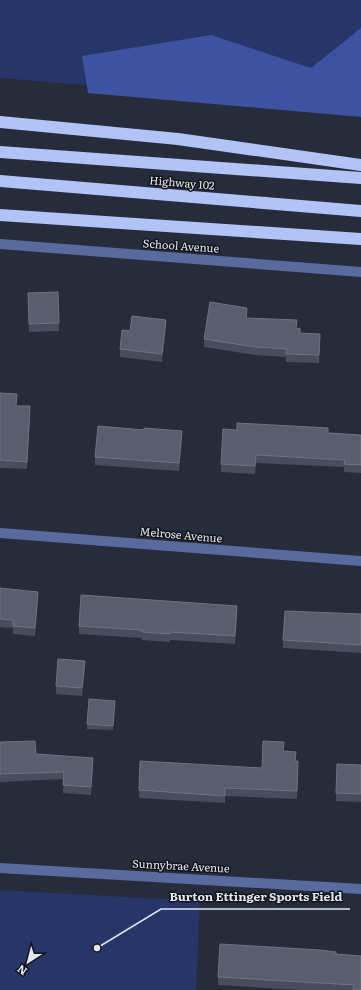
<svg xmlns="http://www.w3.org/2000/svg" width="361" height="990" font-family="Literata,serif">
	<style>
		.green { fill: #273568 }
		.forest { fill: #3d52a0 }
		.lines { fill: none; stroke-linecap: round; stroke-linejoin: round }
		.minor { stroke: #596a9e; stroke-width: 10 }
		.motorway { stroke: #b1c3f7; stroke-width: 12 }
		.wall { fill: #484d5d }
		.shaded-wall { fill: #343949 }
		.building { fill: #585e6d; stroke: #6e7381 }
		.labels { text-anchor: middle; stroke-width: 3; stroke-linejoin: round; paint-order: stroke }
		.street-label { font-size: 11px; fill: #e2e6f0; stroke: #12151b }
		.leader { fill: none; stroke: #e2e6f0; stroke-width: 1.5 }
		.callout-dot { fill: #e2e6f0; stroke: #12151b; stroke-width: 1.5 }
		.callout-label { font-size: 12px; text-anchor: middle; font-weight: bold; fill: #e2e6f0; stroke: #12151b; stroke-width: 3; stroke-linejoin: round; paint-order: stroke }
	</style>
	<rect width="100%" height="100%" fill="#272c3b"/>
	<!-- green -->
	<g class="green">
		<polygon points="0,0 361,0 361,108 0,78"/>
		<polygon points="0,890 200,901 196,990 0,990"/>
	</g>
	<!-- forest -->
	<polygon class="forest" points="361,28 361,117 88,93 82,56 211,35 311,68"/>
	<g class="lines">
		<!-- minor -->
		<g class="minor">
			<polyline points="0,244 361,272"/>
			<polyline points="0,533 361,561"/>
			<polyline points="0,868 361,889"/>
		</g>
		<!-- motorway -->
		<g class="motorway">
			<polyline points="0,122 178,139 361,165"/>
			<polyline points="0,152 361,178"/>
			<polyline points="0,181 361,211"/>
			<polyline points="0,215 361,239"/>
		</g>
	</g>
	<!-- wall -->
	<g class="wall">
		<polygon points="58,292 59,331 29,332 28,293"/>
		<polygon points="247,316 247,318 297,329 300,333 320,342 319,363 286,362 286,357 255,355 204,347 204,339"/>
		<polygon points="166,328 162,362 120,357 120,349 130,331"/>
		<polygon points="0,393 16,406 30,414 27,469 0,468"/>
		<polygon points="144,430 182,439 179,471 95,465 95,457"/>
		<polygon points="328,433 361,435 361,473 344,472 344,467 256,463 255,474 221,472 221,464"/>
		<polygon points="0,588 38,599 35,636 13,634 13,628 0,627"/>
		<polygon points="237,614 235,644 170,640 170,642 142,640 142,638 79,634 79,626"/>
		<polygon points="361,614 361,653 283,648 283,640"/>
		<polygon points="85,669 82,696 56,694 56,686"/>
		<polygon points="115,701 113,730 87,729 87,724"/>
		<polygon points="0,742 36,754 93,766 91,795 63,793 64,779 0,782"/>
		<polygon points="284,751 296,761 298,769 297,799 225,796 225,803 139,798 139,790 262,768"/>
		<polygon points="361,765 361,802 336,801 336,793"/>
		<polygon points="336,954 361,990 302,990 218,985 218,977"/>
	</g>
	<!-- shaded-wall -->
	<g class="shaded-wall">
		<polygon points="166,320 166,328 162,362 162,354"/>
		<polygon points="30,406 30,414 27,469 27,462"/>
		<polygon points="182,431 182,439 179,471 179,463"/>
		<polygon points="38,592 38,599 35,636 35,628"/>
		<polygon points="237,606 237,614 235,644 235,636"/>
		<polygon points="85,661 85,669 82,696 82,688"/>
		<polygon points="93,758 93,766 91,795 91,787"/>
	</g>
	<!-- building -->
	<g class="building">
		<polygon points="58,292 59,323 29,324 28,293"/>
		<polygon points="210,302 247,308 246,318 297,320 296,329 300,328 300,333 320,334 319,355 286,354 287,349 255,347 204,339"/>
		<polygon points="132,316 166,320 162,354 120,349 122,330 130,331"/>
		<polygon points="0,393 17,394 16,406 30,406 27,462 0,460"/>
		<polygon points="237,423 328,428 328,433 361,435 361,465 344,464 345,460 256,455 255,466 221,464 223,429 237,430"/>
		<polygon points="98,426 144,430 144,428 182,431 179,463 95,457"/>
		<polygon points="0,588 38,592 35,628 13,626 13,620 0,619"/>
		<polygon points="81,595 237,606 235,636 170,632 170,634 142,632 142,630 79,626"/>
		<polygon points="285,611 361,614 361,645 283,640"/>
		<polygon points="58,659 85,661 82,688 56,686"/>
		<polygon points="89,699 115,701 113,726 87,724"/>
		<polygon points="35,741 36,754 93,758 91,787 63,785 64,772 0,774 0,742"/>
		<polygon points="263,741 284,742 283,751 296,752 295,761 298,761 297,791 225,788 225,796 139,790 140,761 262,768"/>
		<polygon points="337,764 361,765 361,794 336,793"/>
		<polygon points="220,944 320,950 336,952 336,954 361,956 361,990 353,990 354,985 218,977"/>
	</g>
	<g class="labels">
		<!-- street labels -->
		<g class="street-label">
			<text transform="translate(182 183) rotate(5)" y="4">Highway 102</text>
			<text transform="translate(181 246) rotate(4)" y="4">School Avenue</text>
			<text transform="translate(181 535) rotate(5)" y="4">Melrose Avenue</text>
			<text transform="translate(181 866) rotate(3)" y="4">Sunnybrae Avenue</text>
		</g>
	</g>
	<!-- callouts -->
	<path class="leader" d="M97 948L161 909H350"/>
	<circle class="callout-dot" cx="97" cy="948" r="4"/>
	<g class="callout-label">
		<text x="256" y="901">Burton Ettinger Sports Field</text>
	</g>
	<!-- north arrow -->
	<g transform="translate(28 962) rotate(216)" stroke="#12151b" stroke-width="3" paint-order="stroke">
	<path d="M0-3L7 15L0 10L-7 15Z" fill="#e2e6f0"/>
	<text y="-6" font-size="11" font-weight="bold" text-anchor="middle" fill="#e2e6f0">N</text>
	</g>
</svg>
